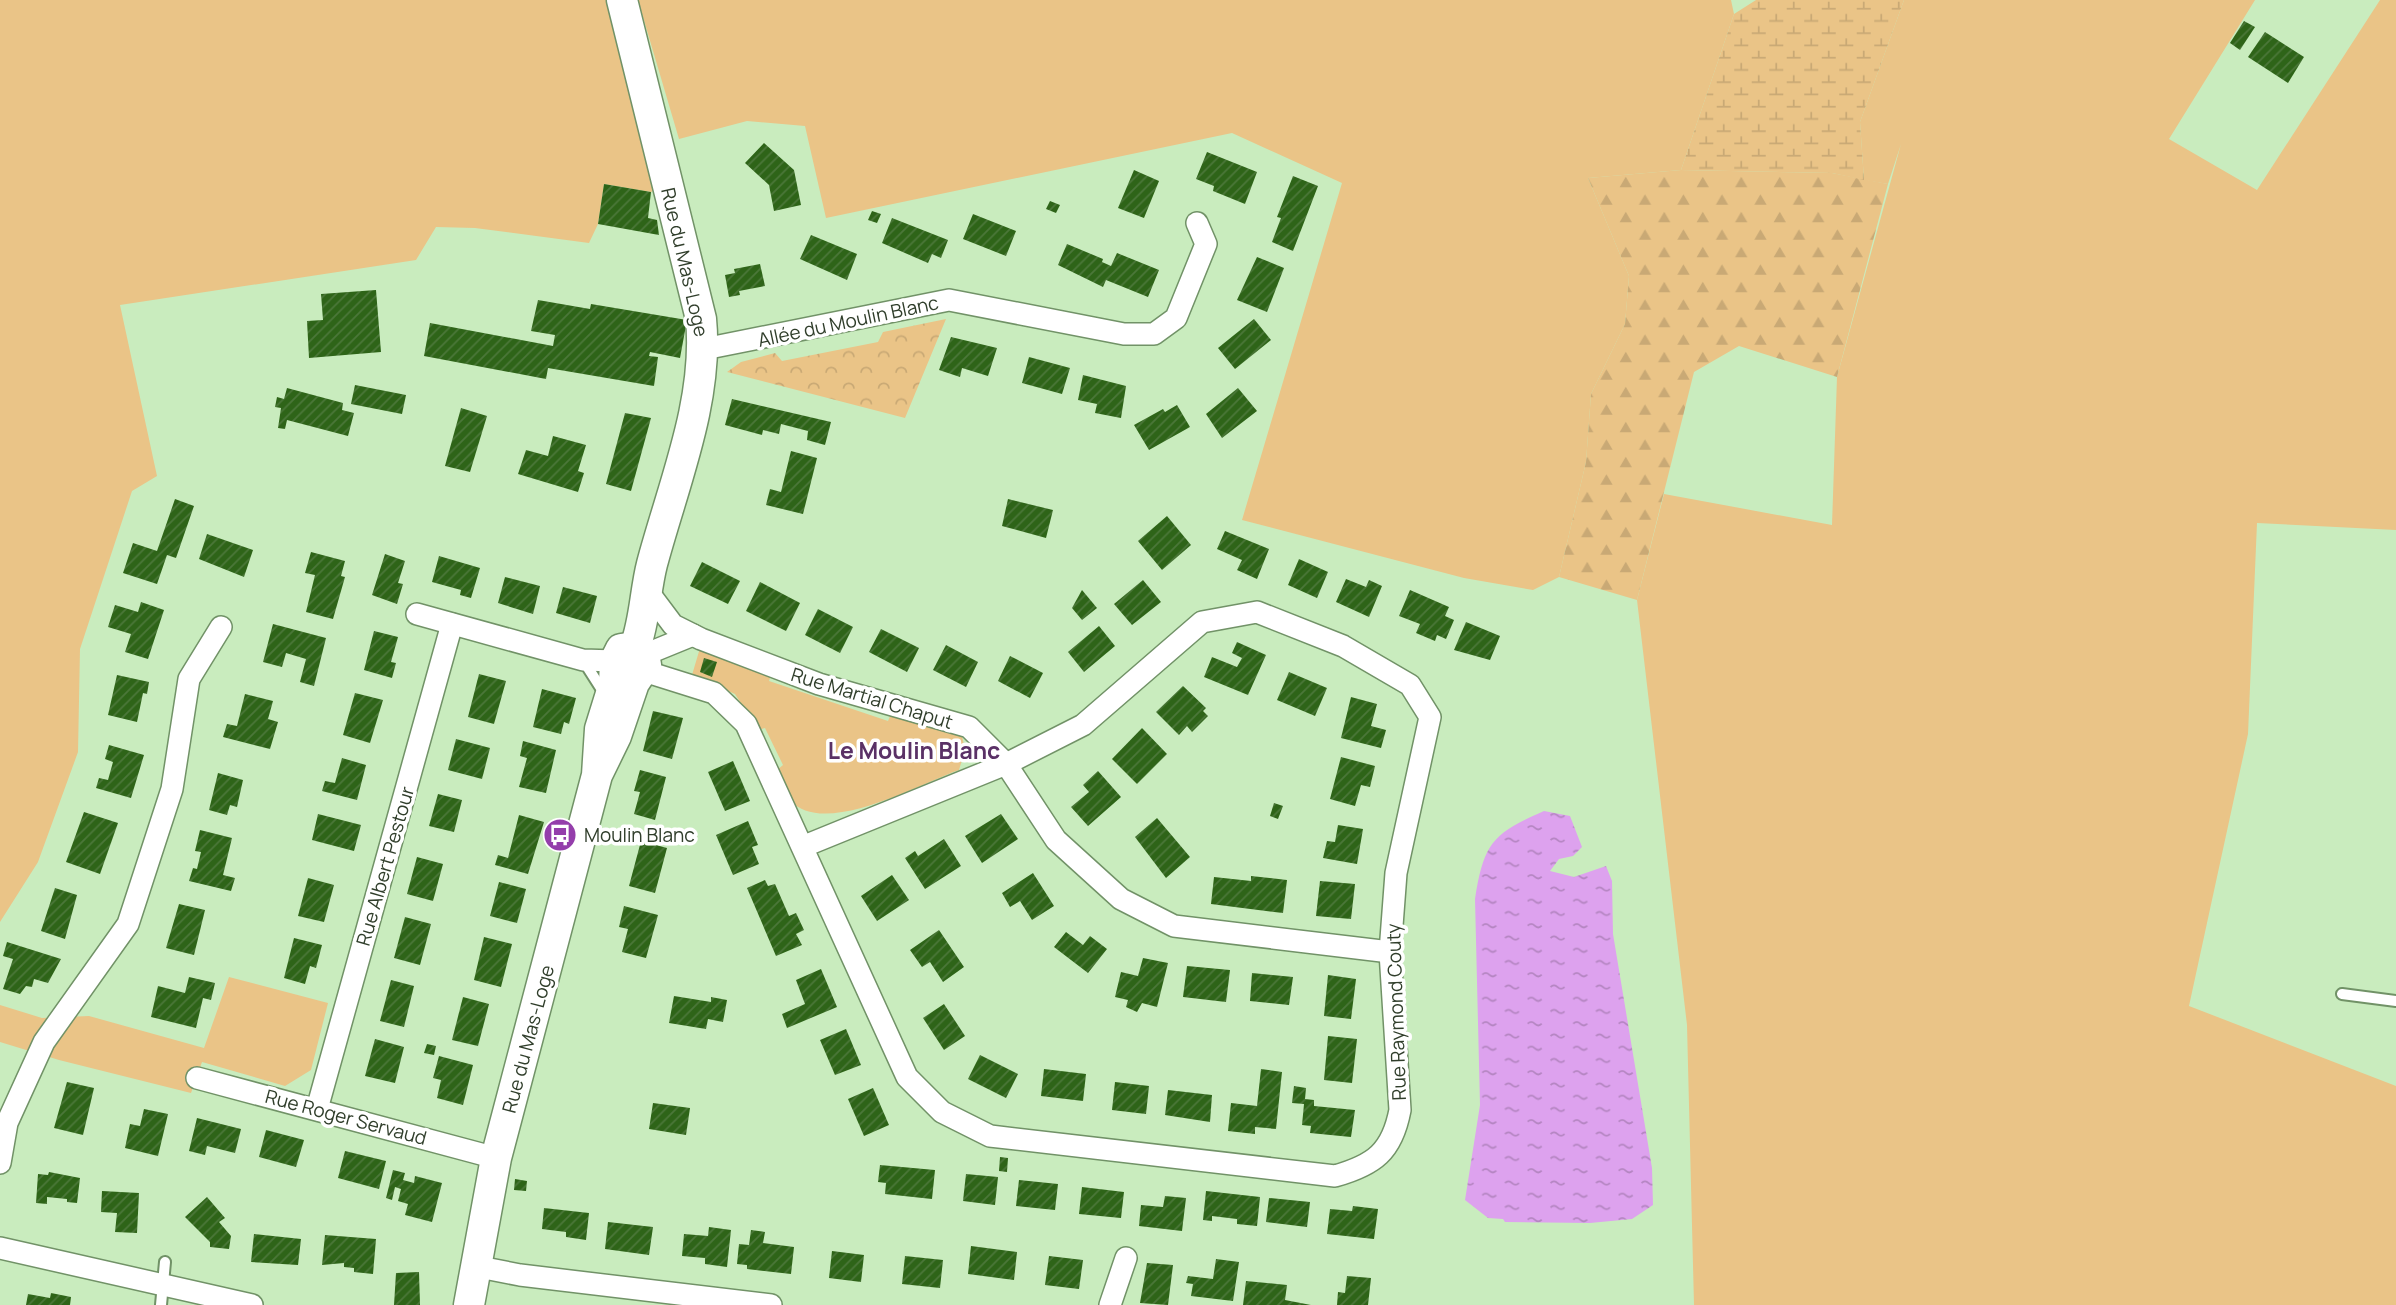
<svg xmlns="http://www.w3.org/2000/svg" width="2396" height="1305" font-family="Manrope,sans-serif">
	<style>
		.green { fill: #eac487 }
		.forest { fill: url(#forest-firs) }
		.wetland { fill: url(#wetland-marsh) }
		.park { fill: url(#park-crowns) }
		.water { fill: url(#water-ripples) }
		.building { fill: url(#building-hatch) }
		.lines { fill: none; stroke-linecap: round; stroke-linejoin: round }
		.lane-casing { stroke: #719267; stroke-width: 14 }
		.street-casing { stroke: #719267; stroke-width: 24 }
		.secondary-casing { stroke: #719267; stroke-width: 33 }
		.lane { stroke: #fff; stroke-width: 10 }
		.street { stroke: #fff; stroke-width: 21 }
		.secondary { stroke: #fff; stroke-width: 30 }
		.labels { text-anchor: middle; stroke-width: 7; stroke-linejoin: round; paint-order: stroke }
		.street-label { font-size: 19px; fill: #303e2b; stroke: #fff }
		.poi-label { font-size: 19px; fill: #303e2b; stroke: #fff; text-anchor: start }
		.quarter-label { font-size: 23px; font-weight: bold; fill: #5a3166; stroke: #fff }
	</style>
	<defs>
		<pattern id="forest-firs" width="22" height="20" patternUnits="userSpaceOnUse" patternTransform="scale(1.75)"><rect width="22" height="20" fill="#eac487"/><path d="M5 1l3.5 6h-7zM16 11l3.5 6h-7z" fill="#c9a975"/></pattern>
		<pattern id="wetland-marsh" width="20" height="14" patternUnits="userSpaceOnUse" patternTransform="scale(1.75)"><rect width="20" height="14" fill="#eac487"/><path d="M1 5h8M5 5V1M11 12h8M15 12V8" fill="none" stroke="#c9a975"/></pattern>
		<pattern id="park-crowns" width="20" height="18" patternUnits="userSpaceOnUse" patternTransform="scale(1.75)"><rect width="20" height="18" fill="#eac487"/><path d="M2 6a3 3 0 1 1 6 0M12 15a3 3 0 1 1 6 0" fill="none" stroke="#c9a975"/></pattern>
		<pattern id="water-ripples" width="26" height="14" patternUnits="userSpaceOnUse" patternTransform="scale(1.75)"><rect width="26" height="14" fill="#dda2ee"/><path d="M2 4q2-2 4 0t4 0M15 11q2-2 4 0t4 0" fill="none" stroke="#b485c1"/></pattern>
		<pattern id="building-hatch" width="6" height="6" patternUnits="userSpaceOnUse" patternTransform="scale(1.75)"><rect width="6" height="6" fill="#2e6418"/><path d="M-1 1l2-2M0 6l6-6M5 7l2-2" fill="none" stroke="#4b7739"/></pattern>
	</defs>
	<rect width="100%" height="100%" fill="#c9ecbe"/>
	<!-- green -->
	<g class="green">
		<polygon points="0,0 610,0 655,190 651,192 604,184 598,224 589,243 475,228 436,227 416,260 120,305 157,476 132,491 80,649 78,752 38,862 0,922"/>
		<polygon points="638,0 1731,0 1734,14 1681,170 1588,178 1629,276 1625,324 1591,394 1586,462 1559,577 1533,590 1464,578 1242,520 1342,183 1232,133 826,218 805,126 747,121 679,139"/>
		<polygon points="1904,0 2255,0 2169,139 2257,190 2380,0 2396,0 2396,530 2257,523 2248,734 2189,1006 2396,1086 2396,1305 1694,1305 1687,1025 1637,600 1664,494 1832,525 1837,377 1901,144 1888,184 1864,180 1860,122"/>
		<path d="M700 648 771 675 769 681 888 721 891 714 962 736 965 750 959 770C921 783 823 839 790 800 784 793 781 779 777 770L783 765 765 728 758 730 735 694 692 675Z"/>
		<polygon points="229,977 328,1003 311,1070 285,1086 202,1062 191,1093 59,1060 0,1042 0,1005 42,1018 89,1016 204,1048"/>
	</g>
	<!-- forest -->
	<polygon class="forest" points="1681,170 1832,173 1888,184 1837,377 1739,346 1694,372 1637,600 1559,577 1586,462 1591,394 1625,324 1629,276 1588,178"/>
	<!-- wetland -->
	<polygon class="wetland" points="1756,0 1904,0 1860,122 1864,180 1832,173 1681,170 1734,14"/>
	<!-- park -->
	<polygon class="park" points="946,319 905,418 727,372 741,362 775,353 782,361 878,342 883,332"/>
	<!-- water -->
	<path class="water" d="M1544 811 1570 816 1582 847 1573 856 1559 859 1550 871 1574 877 1606 866 1612 881 1613 934 1652 1168 1653 1205 1632 1219 1590 1223 1505 1222 1503 1219 1488 1218 1465 1200 1480 1105 1475 899C1484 843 1492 834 1544 811Z"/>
	<!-- building -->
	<g class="building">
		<polygon points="2244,21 2255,27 2240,50 2230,43"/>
		<polygon points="2265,32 2304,57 2288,83 2248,57"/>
		<polygon points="764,143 794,170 801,205 774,211 769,185 745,163"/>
		<polygon points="1207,152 1257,172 1245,204 1213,191 1214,186 1196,179"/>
		<polygon points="1134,170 1159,181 1144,218 1118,208"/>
		<polygon points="1293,176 1318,186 1293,251 1272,242 1281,218 1277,217"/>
		<polygon points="604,184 651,192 648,218 657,220 659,235 598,224"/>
		<polygon points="1050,201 1060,205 1056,213 1046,209"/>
		<polygon points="872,211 881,214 877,223 868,220"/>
		<polygon points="973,214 1016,231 1006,256 963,239"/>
		<polygon points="892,218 948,240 941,258 932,254 928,263 882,243"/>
		<polygon points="811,235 857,254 847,280 800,259"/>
		<polygon points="1067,244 1103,259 1102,262 1111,266 1117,253 1159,270 1148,297 1106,280 1103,287 1058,265"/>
		<polygon points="1257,257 1284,268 1267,312 1237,300"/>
		<polygon points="760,264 765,286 739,291 740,295 729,297 725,275 735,273 734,269"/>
		<polygon points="376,290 381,352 309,358 307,321 323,320 321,294"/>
		<polygon points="538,300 590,309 591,304 687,320 680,358 650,352 649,356 658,357 654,386 548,368 546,379 424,356 430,323 553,346 555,335 531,331"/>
		<polygon points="1254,319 1271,340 1235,369 1218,348"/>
		<polygon points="951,337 997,348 988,376 962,368 960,377 939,370"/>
		<polygon points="1029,357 1070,368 1062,394 1022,383"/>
		<polygon points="1083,375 1126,386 1121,418 1095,413 1097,404 1078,400"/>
		<polygon points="355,385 406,395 402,414 351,404"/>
		<polygon points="287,388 343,403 342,410 354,413 348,436 287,420 285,429 278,428 281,408 275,407 277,397 284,399"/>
		<polygon points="1238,388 1257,411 1222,438 1206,414"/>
		<polygon points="732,399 831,422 825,445 807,440 808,431 781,424 779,434 763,430 762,435 725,425"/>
		<polygon points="1177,405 1190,427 1149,450 1134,425 1163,409 1165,412"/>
		<polygon points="461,408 487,416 470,472 445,466"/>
		<polygon points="625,413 651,418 631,491 606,484"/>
		<polygon points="553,436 586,445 578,471 584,473 578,492 518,474 526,450 548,456"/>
		<polygon points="791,451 817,458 803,514 766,505 770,489 781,492"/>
		<polygon points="175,499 194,506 176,558 167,555 157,584 123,573 133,543 157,551"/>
		<polygon points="1008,499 1053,510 1046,538 1002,526"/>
		<polygon points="1167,516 1191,545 1162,570 1138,541"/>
		<polygon points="1225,531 1269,549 1257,579 1237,570 1242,560 1217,549"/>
		<polygon points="207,534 253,550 244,577 199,559"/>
		<polygon points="311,552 345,561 341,576 345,577 333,619 306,612 315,575 305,573"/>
		<polygon points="385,554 405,561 398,583 403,584 397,604 372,595"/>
		<polygon points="439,556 480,568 471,598 460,595 461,590 432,582"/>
		<polygon points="1299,559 1328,572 1317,598 1288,585"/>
		<polygon points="702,562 740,581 728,604 690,586"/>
		<polygon points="505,577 540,586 533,614 498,603"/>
		<polygon points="1346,579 1366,587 1369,580 1382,586 1369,617 1336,602"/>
		<polygon points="1143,580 1161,602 1132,625 1114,604"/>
		<polygon points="760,582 800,603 786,631 746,611"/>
		<polygon points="563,587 597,596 590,623 556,613"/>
		<polygon points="1082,590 1097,608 1082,620 1072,608"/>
		<polygon points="1410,590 1449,607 1445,616 1454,620 1446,639 1437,635 1435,641 1416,633 1420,624 1399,616"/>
		<polygon points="141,602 164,610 148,659 125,652 131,634 108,627 115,605 138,612"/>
		<polygon points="818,609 853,627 840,653 805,635"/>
		<polygon points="1466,622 1500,636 1490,660 1454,650"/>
		<polygon points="273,624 326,638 314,686 300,682 306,659 286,653 282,667 263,662"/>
		<polygon points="1099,626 1115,646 1084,672 1068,652"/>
		<polygon points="881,629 919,648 907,672 869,652"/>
		<polygon points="374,631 398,637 391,662 396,663 392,678 364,670"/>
		<polygon points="1237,642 1266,655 1248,695 1204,677 1212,657 1237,667 1242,658 1232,653"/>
		<polygon points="946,645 978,662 966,687 933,670"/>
		<polygon points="1010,656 1043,673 1030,698 998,681"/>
		<polygon points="704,658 717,662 712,677 700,672"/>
		<polygon points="1289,672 1327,688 1315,716 1277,700"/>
		<polygon points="479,674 506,681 494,724 468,717"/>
		<polygon points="117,675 149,682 147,694 143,693 137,722 108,715"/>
		<polygon points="1183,686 1206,708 1203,711 1208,716 1192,732 1187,726 1179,735 1156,712"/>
		<polygon points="542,689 576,698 569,724 564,722 561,734 533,727"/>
		<polygon points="355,693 383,700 370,743 343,735"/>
		<polygon points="245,694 273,701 268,719 278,722 270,749 223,737 227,724 237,726"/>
		<polygon points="1351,697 1377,704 1371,726 1386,730 1381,748 1341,738"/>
		<polygon points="653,711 683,718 672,759 643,751"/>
		<polygon points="1142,728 1167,754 1137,784 1112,759"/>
		<polygon points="456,739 490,748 482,779 448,770"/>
		<polygon points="523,741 556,750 546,793 519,787 527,758 520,756"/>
		<polygon points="109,745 144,755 131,798 96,788 99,778 108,780 113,762 105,759"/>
		<polygon points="1341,757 1375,766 1370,787 1361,785 1355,806 1330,799"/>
		<polygon points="342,758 366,765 357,800 322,791 325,781 335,783"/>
		<polygon points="733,761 750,801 725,811 708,772"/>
		<polygon points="640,770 666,777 655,820 634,814 640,792 634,791"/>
		<polygon points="1098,771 1121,797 1088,826 1071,807 1089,792 1083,785"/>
		<polygon points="218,773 243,780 237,807 230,805 227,815 209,810"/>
		<polygon points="438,794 462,800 454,832 429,826"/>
		<polygon points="1274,803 1283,806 1278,819 1270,816"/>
		<polygon points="84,812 118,823 100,874 66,862"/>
		<polygon points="318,814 361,825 354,851 312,840"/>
		<polygon points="1001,814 1018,839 982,863 965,836"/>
		<polygon points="519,815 544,822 528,874 495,865 498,855 508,858"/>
		<polygon points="1157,818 1190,857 1166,878 1135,837"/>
		<polygon points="748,821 758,845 752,847 759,864 733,875 716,835"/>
		<polygon points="1338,825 1363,829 1357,864 1323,858 1327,841 1335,842"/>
		<polygon points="200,830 232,838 223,875 235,878 231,891 189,881 193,868 197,869 201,852 195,851"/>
		<polygon points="944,839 961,866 925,889 905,858 915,851 918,856"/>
		<polygon points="641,841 667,848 655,893 629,886"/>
		<polygon points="417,857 443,864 433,901 407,894"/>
		<polygon points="1033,873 1054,906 1032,920 1020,901 1010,907 1002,893"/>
		<polygon points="892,875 909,900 877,921 861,896"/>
		<polygon points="1251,876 1287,880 1283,913 1211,904 1214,877 1251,881"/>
		<polygon points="308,878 334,885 324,922 298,916"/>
		<polygon points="765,880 768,886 775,884 789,916 796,913 804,930 796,934 802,945 776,956 747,888"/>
		<polygon points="1320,881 1355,884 1351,919 1316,916"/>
		<polygon points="499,882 526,889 517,923 490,916"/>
		<polygon points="55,888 77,895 65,939 41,931"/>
		<polygon points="179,904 205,910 194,955 166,948"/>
		<polygon points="624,906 658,915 646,958 622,952 628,929 619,927"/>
		<polygon points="405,917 431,924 420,965 394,958"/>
		<polygon points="939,930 964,967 943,982 930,962 922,967 910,950"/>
		<polygon points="1066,932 1083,945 1090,936 1107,949 1088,973 1054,947"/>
		<polygon points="484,937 512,944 501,987 474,980"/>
		<polygon points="294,938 322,945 316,968 310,966 305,984 284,978"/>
		<polygon points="7,942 61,959 48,983 34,979 32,987 26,986 20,994 3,989 13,959 3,956"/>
		<polygon points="1143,958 1168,963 1157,1007 1142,1003 1137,1012 1126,1007 1128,1000 1115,997 1121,972 1138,976"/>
		<polygon points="1187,966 1230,970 1226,1002 1183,997"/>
		<polygon points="821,969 837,1007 787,1028 782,1014 805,1004 796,980"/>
		<polygon points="1252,973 1293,977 1289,1005 1250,1001"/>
		<polygon points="1328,975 1356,979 1351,1019 1324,1016"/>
		<polygon points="189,977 215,983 211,1000 203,998 196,1028 151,1017 158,986 185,993"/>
		<polygon points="391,980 414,986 404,1027 380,1021"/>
		<polygon points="674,996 711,1002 711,997 727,1000 723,1022 708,1019 706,1029 669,1023"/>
		<polygon points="463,997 489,1004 478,1046 452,1040"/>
		<polygon points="944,1004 965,1036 944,1050 923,1018"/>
		<polygon points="846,1029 861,1065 835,1075 820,1040"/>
		<polygon points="1328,1036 1357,1039 1352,1083 1324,1080"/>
		<polygon points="375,1039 404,1047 395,1083 365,1076"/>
		<polygon points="427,1044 436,1046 434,1055 424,1053"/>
		<polygon points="980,1055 1018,1074 1006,1098 968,1079"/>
		<polygon points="439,1056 473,1065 463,1105 437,1098 441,1080 433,1078"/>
		<polygon points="1044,1069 1086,1074 1083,1101 1041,1096"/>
		<polygon points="1261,1069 1282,1072 1276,1129 1255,1127 1255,1134 1228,1131 1231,1103 1257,1106"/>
		<polygon points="67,1082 94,1088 83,1135 54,1128"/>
		<polygon points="1115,1082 1149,1086 1146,1114 1112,1110"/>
		<polygon points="1294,1086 1306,1088 1305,1099 1314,1100 1314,1106 1355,1110 1351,1137 1310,1133 1311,1126 1302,1125 1304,1104 1292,1103"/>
		<polygon points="873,1088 889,1125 864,1136 848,1099"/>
		<polygon points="1168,1090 1212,1095 1210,1122 1165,1115"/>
		<polygon points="653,1103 690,1108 686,1135 649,1129"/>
		<polygon points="144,1109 168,1114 158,1156 125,1148 130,1124 140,1126"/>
		<polygon points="197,1118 241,1129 235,1153 207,1146 205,1155 189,1151"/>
		<polygon points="266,1130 304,1140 296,1167 259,1157"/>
		<polygon points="345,1151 386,1161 379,1189 338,1178"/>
		<polygon points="1000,1157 1008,1158 1007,1172 999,1171"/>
		<polygon points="880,1165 935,1170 932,1199 885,1194 886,1183 878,1182"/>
		<polygon points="393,1170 405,1173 403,1180 414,1183 415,1176 442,1183 432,1222 405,1215 408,1204 398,1201 401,1189 395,1187 392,1200 386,1198"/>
		<polygon points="49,1172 80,1178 77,1203 67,1202 67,1199 47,1197 47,1204 36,1203 38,1174 48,1175"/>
		<polygon points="966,1174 998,1177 995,1205 963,1201"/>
		<polygon points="515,1179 527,1181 526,1191 514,1190"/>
		<polygon points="1019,1180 1058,1184 1055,1210 1016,1206"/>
		<polygon points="1082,1187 1124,1192 1121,1218 1079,1214"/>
		<polygon points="102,1191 139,1193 137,1233 115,1232 117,1213 101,1212"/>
		<polygon points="1206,1191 1260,1197 1257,1226 1237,1224 1237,1219 1212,1216 1212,1221 1203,1220"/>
		<polygon points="1165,1196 1186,1198 1182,1231 1139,1226 1141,1205 1163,1207"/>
		<polygon points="207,1197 225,1218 219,1222 231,1236 229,1249 210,1247 210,1242 185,1217"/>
		<polygon points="1269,1198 1310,1202 1307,1227 1266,1222"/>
		<polygon points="1353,1206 1378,1209 1374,1239 1327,1234 1330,1209 1352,1211"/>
		<polygon points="544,1208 589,1213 586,1240 566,1237 566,1232 542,1229"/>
		<polygon points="608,1222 653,1227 649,1255 605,1249"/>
		<polygon points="709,1227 731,1230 727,1267 705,1264 705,1258 682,1256 684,1234 708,1236"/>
		<polygon points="751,1230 765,1232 763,1243 794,1247 791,1274 747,1269 747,1265 737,1264 739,1244 749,1245"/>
		<polygon points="254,1234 301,1239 298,1265 251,1262"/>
		<polygon points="325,1235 376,1239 373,1274 354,1272 354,1268 344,1267 344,1263 322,1265"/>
		<polygon points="971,1246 1017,1252 1014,1280 968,1274"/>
		<polygon points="832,1251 864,1255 861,1282 829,1278"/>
		<polygon points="905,1256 943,1260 940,1288 902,1284"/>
		<polygon points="1049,1256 1083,1260 1079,1289 1045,1285"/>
		<polygon points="1216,1259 1239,1262 1233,1301 1191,1296 1193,1284 1186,1283 1188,1276 1213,1279"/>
		<polygon points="1147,1263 1173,1265 1168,1305 1140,1303"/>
		<polygon points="419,1272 420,1305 394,1305 396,1273"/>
		<polygon points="1347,1276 1371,1278 1368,1305 1337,1305 1338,1292 1345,1293"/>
		<polygon points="1246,1281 1287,1285 1285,1300 1311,1305 1243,1305"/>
		<polygon points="51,1293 71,1297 70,1305 26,1305 28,1294 50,1298"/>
	</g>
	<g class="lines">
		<defs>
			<g id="lane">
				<polyline points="583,660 606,696"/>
				<polyline points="2342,994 2396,1001"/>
				<polyline points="161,1305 165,1262"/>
			</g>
			<g id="street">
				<polyline points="704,349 949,300 1124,334 1154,334 1176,318 1206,244 1197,223"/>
				<polyline points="646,589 673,625 701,639 819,684 969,727 1006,764 1056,840 1121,899 1174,926 1390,952"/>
				<polyline points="417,614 583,660 615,661"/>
				<polyline points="644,655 693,635"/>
				<path d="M644 671 714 693 746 724 907 1077 942 1112 990 1136 1335 1176C1374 1165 1392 1152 1400 1110L1390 952 1396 873 1430 717 1410 685 1343 646 1257 612 1202 622 1083 725 1006 764 802 847"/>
				<polyline points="197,1078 496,1158"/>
				<polyline points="317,1109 452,624"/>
				<polyline points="0,1163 7,1123 44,1042 128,924 172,789 189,679 221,627"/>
				<polyline points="0,1248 252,1305"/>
				<polyline points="474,1266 520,1275 771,1305"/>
				<polyline points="1110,1305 1126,1258"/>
			</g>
			<g id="secondary">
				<path d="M622 0 701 319C709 401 673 485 652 564 645 591 645 621 635 647"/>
				<polyline points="469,1305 496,1158 597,775 600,729 614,684 615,661 621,649 635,647 644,655 646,665 634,683 616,736 597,775"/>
			</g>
		</defs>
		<!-- lane casing -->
		<use href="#lane" class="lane-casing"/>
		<!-- street casing -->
		<use href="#street" class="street-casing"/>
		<!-- secondary casing -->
		<use href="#secondary" class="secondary-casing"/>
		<!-- lane -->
		<use href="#lane" class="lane"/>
		<!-- street -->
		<use href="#street" class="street"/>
		<!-- secondary -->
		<use href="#secondary" class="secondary"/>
	</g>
	<!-- icons -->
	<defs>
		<symbol id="bus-disc" viewBox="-11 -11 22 22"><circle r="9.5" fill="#943eab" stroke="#fff"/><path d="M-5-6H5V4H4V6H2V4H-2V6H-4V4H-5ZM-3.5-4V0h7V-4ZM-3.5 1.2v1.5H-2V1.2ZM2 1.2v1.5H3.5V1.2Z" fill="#fff"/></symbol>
	</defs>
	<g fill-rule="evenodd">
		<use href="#bus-disc" x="541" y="816" width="38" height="38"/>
	</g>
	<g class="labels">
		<!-- street labels -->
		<g class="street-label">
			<text transform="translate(685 262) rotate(77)" y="7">Rue du Mas-Loge</text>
			<text transform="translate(848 321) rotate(-12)" y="7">Allée du Moulin Blanc</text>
			<text transform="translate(872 698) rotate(17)" y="7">Rue Martial Chaput</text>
			<text transform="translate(385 866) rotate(-74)" y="7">Rue Albert Pestour</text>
			<text transform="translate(1396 1012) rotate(-92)" y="7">Rue Raymond Couty</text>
			<text transform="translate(528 1039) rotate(-75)" y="7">Rue du Mas-Loge</text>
			<text transform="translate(346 1117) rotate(15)" y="7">Rue Roger Servaud</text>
		</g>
		<!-- poi labels -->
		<g class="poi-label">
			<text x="584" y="842">Moulin Blanc</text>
		</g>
		<!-- quarter labels -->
		<g class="quarter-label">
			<text x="914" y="759">Le Moulin Blanc</text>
		</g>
	</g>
</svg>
